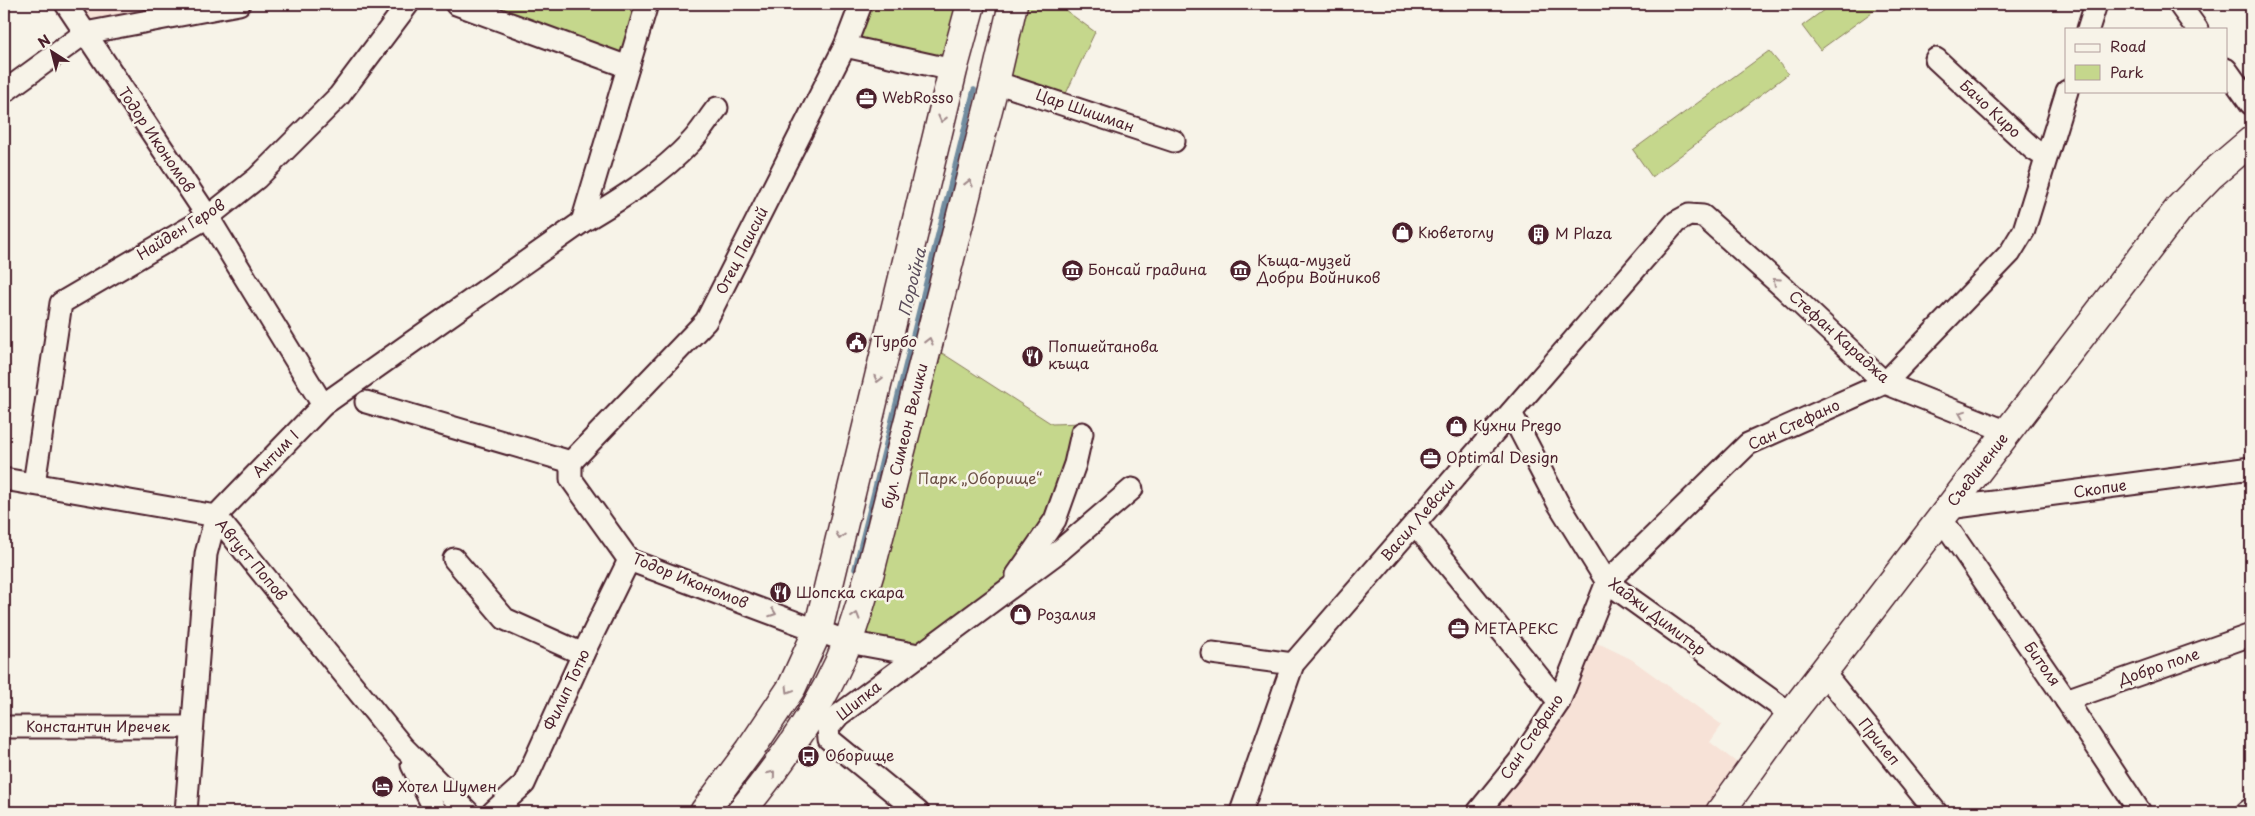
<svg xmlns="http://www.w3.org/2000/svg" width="2255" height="816" font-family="'Playpen Sans',sans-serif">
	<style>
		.built { fill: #f7e2d7 }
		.green { fill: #c5d78c; stroke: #887b5c }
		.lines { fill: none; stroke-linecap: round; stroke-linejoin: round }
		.stream { stroke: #718c9f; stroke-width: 5.5 }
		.minor-casing { stroke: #4a1f2b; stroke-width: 25 }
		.tertiary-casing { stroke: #4a1f2b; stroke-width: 31 }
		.secondary-casing { stroke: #4a1f2b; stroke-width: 31 }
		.minor { stroke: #f7f3e8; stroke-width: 21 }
		.tertiary { stroke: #f7f3e8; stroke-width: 28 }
		.secondary { stroke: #f7f3e8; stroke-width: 28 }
		.oneway { stroke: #a0898a }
		.labels { text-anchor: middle; stroke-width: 5; stroke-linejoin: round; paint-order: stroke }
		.poi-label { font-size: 15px; fill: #4a1f2b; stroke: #f7f3e8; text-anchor: start }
		.street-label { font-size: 15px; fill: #4a1f2b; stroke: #f7f3e8 }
		.park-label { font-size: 15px; fill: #694d43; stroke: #f7f3e8 }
		.water-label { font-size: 16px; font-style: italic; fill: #5a4c5b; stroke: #f7f3e8 }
	</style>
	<rect width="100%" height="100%" fill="#f7f3e8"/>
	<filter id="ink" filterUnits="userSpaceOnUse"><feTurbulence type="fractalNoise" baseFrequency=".02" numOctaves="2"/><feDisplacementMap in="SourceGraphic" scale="10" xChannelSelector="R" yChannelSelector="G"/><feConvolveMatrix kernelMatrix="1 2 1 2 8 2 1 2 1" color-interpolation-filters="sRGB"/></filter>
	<g filter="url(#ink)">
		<!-- built -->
		<g class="built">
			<polygon points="66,4 239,4 85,33"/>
			<polygon points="1584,640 1602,645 1631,659 1722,725 1710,742 1749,772 1720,812 1477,812 1559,702"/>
		</g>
		<!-- green -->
		<g class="green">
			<polygon points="456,4 647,4 628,67"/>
			<polygon points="861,4 971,4 953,70 845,46"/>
			<polygon points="1013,4 1057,4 1095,32 1062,102 995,82"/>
			<polygon points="1832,4 1883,4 1820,50 1802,26"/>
			<polygon points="1769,51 1788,74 1652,177 1633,150"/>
			<polygon points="928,344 1052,424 1082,423 1075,464 1006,590 919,655 848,642"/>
		</g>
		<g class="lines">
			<!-- stream -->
			<polyline class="stream" points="855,569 974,90"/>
			<defs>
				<g id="minor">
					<polyline points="66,4 208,217 323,405"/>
					<polyline points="456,4 628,67"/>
					<polyline points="2179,4 2197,29"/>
					<polyline points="2088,29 2096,4"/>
					<polyline points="845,46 953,70"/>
					<polyline points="1936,59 2033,149 2046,157"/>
					<polyline points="2226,69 2251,104"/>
					<polyline points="995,82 1174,141"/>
					<polyline points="4,92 85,33 239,4"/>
					<polyline points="582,222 647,4"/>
					<polyline points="366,402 571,462 571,479 629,560 848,642 919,655"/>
					<polyline points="1511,413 1558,503 1607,582 1791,714"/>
					<polyline points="571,462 706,321 845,46 861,4"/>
					<polyline points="4,479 216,516 403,747 468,812"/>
					<polyline points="34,484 61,303 208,217 257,178 339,96 408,4"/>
					<polyline points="1949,508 2251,468"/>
					<polyline points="1941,518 2066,700 2140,812"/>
					<polyline points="1415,524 1559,702"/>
					<polyline points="454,559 505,619 583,654"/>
					<polyline points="1017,575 1055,520 1075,464 1082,433"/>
					<polyline points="1212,653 1293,664"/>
					<polyline points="1823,672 1936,812"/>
					<polyline points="2066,700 2251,635"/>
					<polyline points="4,727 191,727"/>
					<polyline points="412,765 436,812"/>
					<path d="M186 812 206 554 216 516 323 405 582 222C621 199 660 175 691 142 701 132 708 119 717 108"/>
					<polyline points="493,812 524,784 583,654 629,560"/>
					<polyline points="918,812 829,739 828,728 839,715 1057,553 1132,489"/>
					<polyline points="1241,812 1293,664 1676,222 1689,215 1703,216 1785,289 1885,383 2008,432"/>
					<polyline points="1478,812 1521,759 1559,702 1607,582 1748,444 1885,383 2010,253 2024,230 2067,91"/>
					<polyline points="2247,812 2251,809"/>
				</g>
				<polyline id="tertiary" points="1720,812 1791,714 2180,207 2211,175 2251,141"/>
				<g id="secondary">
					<polyline points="704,812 750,750 792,687 818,630 953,70 971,4"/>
					<path d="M741 812C783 760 824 704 848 641 857 618 863 595 870 572L995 82 1013 4"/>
				</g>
			</defs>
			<!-- minor casing -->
			<use href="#minor" class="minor-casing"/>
			<!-- tertiary casing -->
			<use href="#tertiary" class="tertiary-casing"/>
			<!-- secondary casing -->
			<use href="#secondary" class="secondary-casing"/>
			<!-- minor -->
			<use href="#minor" class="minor"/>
			<!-- tertiary -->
			<use href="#tertiary" class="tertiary"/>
			<!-- secondary -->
			<use href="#secondary" class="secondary"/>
		</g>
		<!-- one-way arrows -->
		<defs><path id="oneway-chevron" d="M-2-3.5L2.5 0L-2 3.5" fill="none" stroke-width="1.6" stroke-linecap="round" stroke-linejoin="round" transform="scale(1.25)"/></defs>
		<g class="oneway">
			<use href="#oneway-chevron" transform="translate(942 119) rotate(104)"/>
			<use href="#oneway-chevron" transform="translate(969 183) rotate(-76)"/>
			<use href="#oneway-chevron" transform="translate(1776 281) rotate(-138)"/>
			<use href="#oneway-chevron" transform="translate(929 341) rotate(-76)"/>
			<use href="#oneway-chevron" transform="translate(878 379) rotate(104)"/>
			<use href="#oneway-chevron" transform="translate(1962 414) rotate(-158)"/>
			<use href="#oneway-chevron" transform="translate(840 536) rotate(103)"/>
			<use href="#oneway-chevron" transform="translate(773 613) rotate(20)"/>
			<use href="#oneway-chevron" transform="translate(856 616) rotate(-73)"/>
			<use href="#oneway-chevron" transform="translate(789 690) rotate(121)"/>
			<use href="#oneway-chevron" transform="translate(772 774) rotate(-51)"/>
		</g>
	</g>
	<!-- icons -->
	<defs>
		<symbol id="office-disc" viewBox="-11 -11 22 22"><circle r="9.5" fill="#4a1f2b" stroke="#f7f3e8"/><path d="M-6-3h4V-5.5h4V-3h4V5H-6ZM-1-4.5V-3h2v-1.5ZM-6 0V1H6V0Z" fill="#fff"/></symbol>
		<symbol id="shop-disc" viewBox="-11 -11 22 22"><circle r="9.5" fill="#4a1f2b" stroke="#f7f3e8"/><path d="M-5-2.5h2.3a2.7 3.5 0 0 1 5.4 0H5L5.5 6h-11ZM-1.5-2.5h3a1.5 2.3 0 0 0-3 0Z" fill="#fff"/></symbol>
		<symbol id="building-disc" viewBox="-11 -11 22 22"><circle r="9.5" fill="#4a1f2b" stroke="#f7f3e8"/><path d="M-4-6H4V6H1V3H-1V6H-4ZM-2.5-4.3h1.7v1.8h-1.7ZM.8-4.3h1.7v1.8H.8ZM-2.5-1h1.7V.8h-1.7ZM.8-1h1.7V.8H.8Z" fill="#fff"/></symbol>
		<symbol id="museum-disc" viewBox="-11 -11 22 22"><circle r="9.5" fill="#4a1f2b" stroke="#f7f3e8"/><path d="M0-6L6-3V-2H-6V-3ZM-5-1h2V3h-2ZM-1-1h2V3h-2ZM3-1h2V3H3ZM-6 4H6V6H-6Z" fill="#fff"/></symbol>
		<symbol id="civic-disc" viewBox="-11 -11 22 22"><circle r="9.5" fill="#4a1f2b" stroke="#f7f3e8"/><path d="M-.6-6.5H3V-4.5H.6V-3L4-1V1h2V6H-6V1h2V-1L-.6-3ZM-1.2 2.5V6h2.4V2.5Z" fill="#fff"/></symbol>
		<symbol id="restaurant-disc" viewBox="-11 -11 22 22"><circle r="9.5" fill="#4a1f2b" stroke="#f7f3e8"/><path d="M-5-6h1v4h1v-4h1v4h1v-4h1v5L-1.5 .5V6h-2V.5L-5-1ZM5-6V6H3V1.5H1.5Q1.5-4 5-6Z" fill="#fff"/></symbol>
		<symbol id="bus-disc" viewBox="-11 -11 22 22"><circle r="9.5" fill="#4a1f2b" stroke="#f7f3e8"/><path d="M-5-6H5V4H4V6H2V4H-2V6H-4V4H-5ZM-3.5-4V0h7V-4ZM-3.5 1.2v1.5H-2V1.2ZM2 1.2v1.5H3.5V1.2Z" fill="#fff"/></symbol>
		<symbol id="hotel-disc" viewBox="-11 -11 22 22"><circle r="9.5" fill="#4a1f2b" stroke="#f7f3e8"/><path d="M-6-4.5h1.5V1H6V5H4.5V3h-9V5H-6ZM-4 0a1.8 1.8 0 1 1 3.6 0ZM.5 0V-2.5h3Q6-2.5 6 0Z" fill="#fff"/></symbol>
	</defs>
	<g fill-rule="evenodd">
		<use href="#office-disc" x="854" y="86" width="25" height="25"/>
		<use href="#shop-disc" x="1390" y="220" width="25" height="25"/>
		<use href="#building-disc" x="1526" y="222" width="25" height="25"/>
		<use href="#museum-disc" x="1060" y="258" width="25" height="25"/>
		<use href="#museum-disc" x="1228" y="258" width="25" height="25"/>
		<use href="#civic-disc" x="844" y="330" width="25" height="25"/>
		<use href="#restaurant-disc" x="1020" y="344" width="25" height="25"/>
		<use href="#shop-disc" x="1444" y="414" width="25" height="25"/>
		<use href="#office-disc" x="1418" y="446" width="25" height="25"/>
		<use href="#restaurant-disc" x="768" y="580" width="25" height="25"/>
		<use href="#shop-disc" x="1008" y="602" width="25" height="25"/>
		<use href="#office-disc" x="1446" y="616" width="25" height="25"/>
		<use href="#bus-disc" x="796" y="744" width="25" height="25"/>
		<use href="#hotel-disc" x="370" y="774" width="25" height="25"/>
	</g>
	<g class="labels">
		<!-- poi labels -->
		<g class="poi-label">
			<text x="882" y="103">WebRosso</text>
			<text x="1418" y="238">Кюветоглу</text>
			<text x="1555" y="239">M Plaza</text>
			<text x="1257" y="266">Къща-музей<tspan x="1257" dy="17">Добри Войников</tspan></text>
			<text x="1088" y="275">Бонсай градина</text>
			<text x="873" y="347">Турбо</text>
			<text x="1048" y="352">Попшейтанова<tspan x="1048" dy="17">къща</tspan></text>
			<text x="1473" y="431">Кухни Prego</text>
			<text x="1446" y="463">Optimal Design</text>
			<text x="796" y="598">Шопска скара</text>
			<text x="1037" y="620">Розалия</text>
			<text x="1474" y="634">МЕТАРЕКС</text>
			<text x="825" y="761">Оборище</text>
			<text x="398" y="792">Хотел Шумен</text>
		</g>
		<!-- street labels -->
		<g class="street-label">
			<text transform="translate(1990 109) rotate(43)" y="5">Бачо Киро</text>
			<text transform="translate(1085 111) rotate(19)" y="5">Цар Шишман</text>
			<text transform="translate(156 140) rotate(56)" y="5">Тодор Икономов</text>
			<text transform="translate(181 230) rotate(-32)" y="5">Найден Геров</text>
			<text transform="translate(742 251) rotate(-63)" y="5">Отец Паисий</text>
			<text transform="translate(1839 337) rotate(42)" y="5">Стефан Караджа</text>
			<text transform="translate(1794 425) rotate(-25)" y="5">Сан Стефано</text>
			<text transform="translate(905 436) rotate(-76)" y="5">бул. Симеон Велики</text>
			<text transform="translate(276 454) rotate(-46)" y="5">Антим I</text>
			<text transform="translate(1978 470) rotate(-52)" y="5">Съединение</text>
			<text transform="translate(2100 489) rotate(-8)" y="5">Скопие</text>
			<text transform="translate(1418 520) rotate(-49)" y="5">Васил Левски</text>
			<text transform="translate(251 560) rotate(50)" y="5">Август Попов</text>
			<text transform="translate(690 581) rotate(22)" y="5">Тодор Икономов</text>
			<text transform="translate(1657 617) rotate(37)" y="5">Хаджи Димитър</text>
			<text transform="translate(2042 664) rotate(55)" y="5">Битоля</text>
			<text transform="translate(2159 667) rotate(-19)" y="5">Добро поле</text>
			<text transform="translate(567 690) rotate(-65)" y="5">Филип Тотю</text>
			<text transform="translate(859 701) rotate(-39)" y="5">Шипка</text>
			<text x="98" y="732">Константин Иречек</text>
			<text transform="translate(1532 737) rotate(-56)" y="5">Сан Стефано</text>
			<text transform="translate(1879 742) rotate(51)" y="5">Прилеп</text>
		</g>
		<!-- park labels -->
		<g class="park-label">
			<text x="980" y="484">Парк „Оборище“</text>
		</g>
		<!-- water labels -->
		<g class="water-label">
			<text transform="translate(912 282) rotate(-76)" y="6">Поройна</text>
		</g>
	</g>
	<!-- margin -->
	<rect width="2255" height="816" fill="none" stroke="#f7f3e8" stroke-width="20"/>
	<rect x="10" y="10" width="2235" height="796" fill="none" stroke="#4a1f2b" stroke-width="2" filter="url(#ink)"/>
	<!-- legend -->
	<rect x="2065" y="28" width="162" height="65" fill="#f7f3e8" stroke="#b29e9c"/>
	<rect x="2075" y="44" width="25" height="8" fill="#f7f3e8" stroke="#b29e9c"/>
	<text x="2110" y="52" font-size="15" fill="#4a1f2b">Road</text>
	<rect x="2075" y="65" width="25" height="15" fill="#c5d78c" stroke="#b29e9c"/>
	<text x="2110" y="78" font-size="15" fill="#4a1f2b">Park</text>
	<!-- north arrow -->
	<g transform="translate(52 52) rotate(324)" stroke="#f7f3e8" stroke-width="4" paint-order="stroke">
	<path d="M0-4L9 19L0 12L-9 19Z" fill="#4a1f2b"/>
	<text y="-8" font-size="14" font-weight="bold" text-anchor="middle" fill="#4a1f2b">N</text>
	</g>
</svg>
